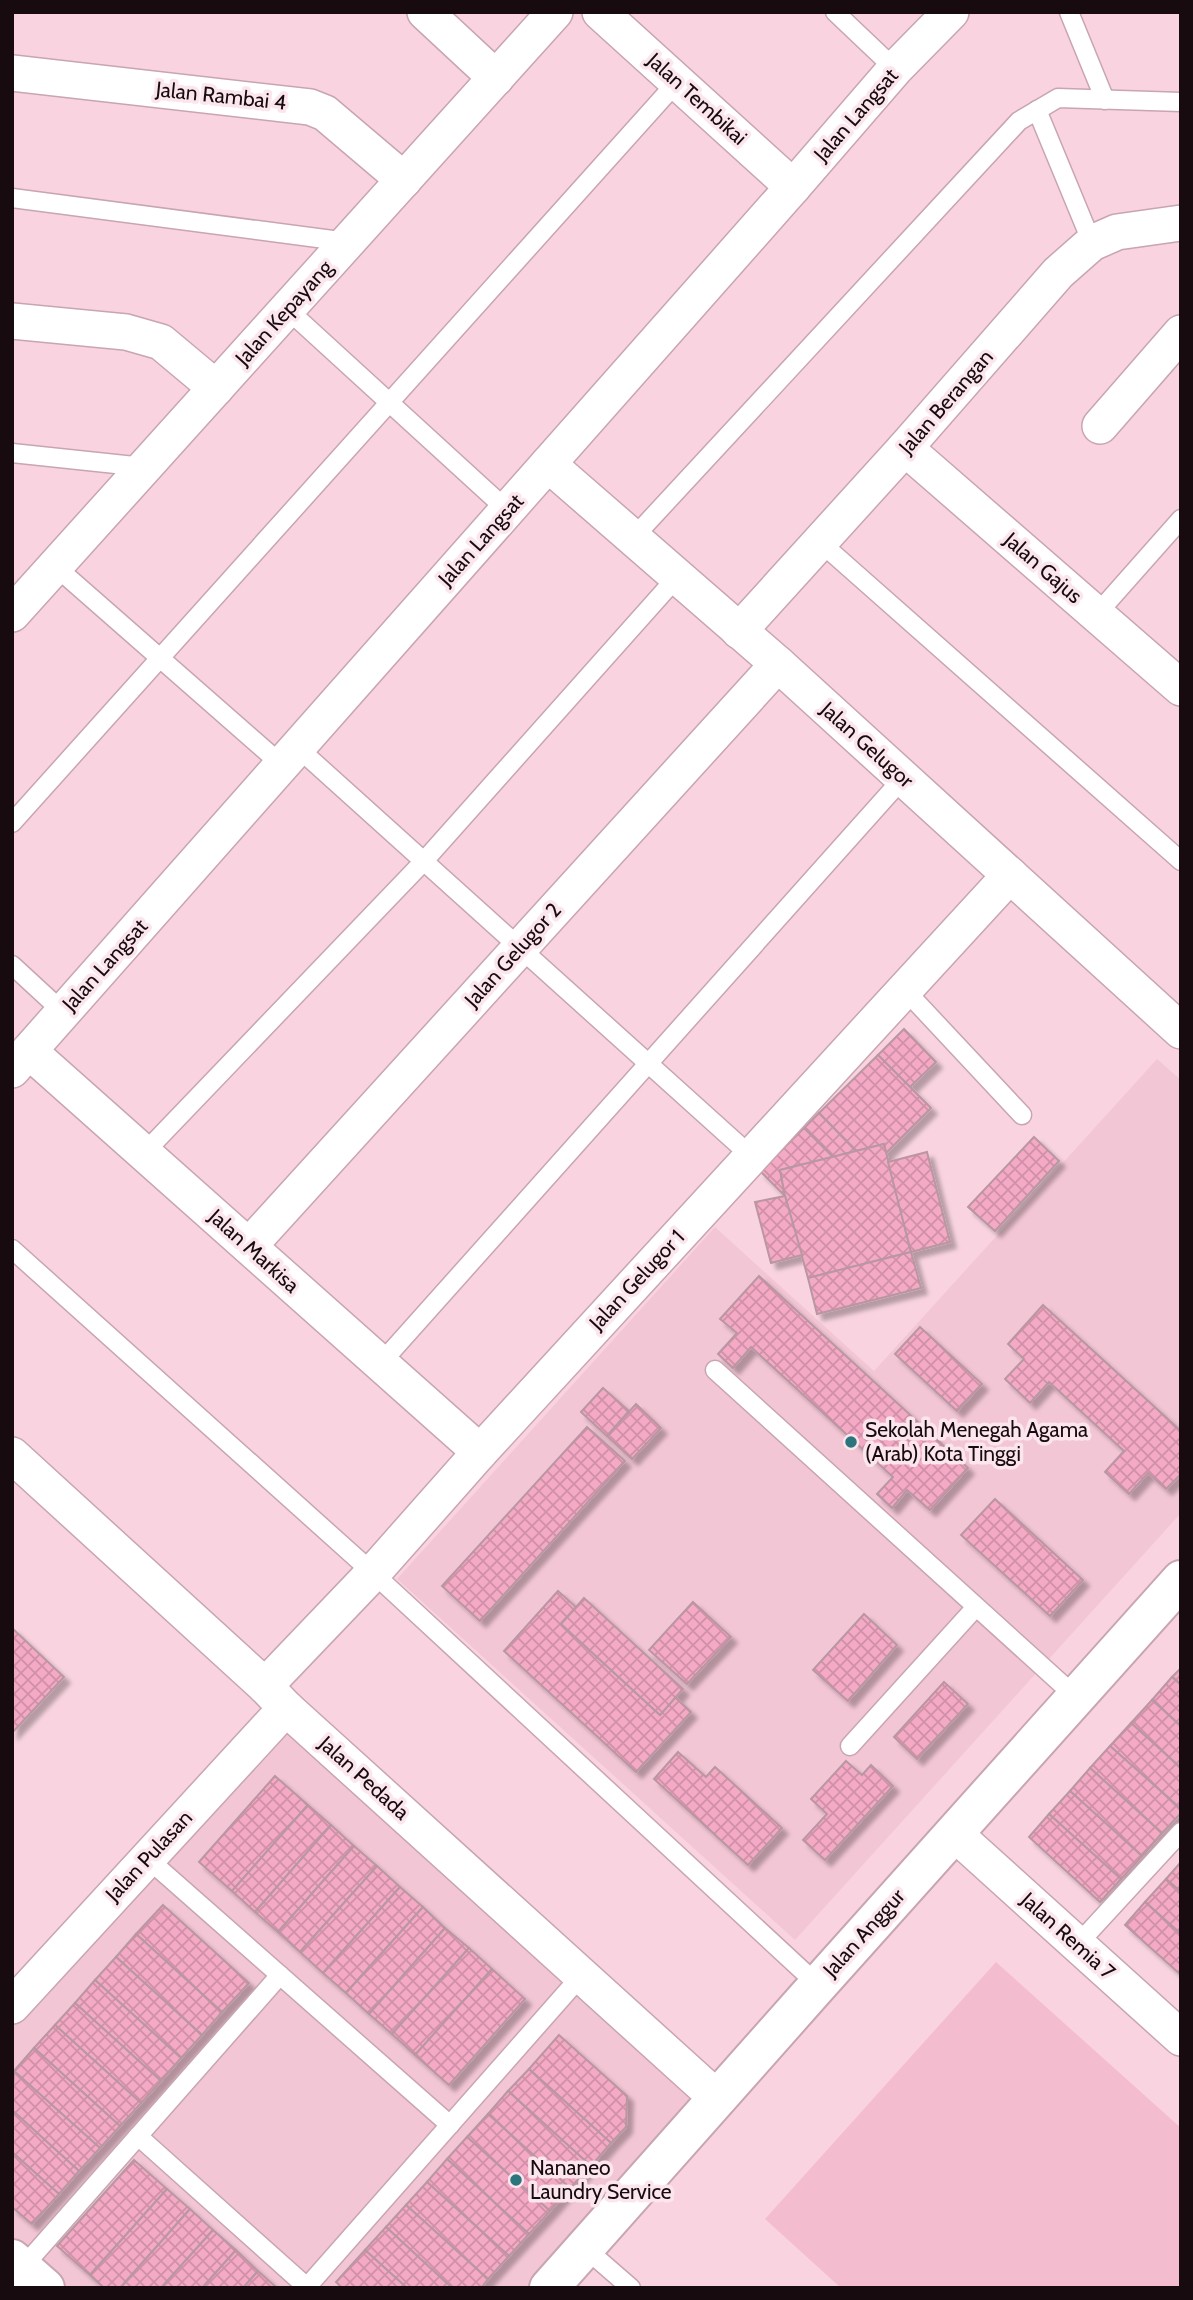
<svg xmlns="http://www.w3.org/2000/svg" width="1193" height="2300" font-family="Cabin,sans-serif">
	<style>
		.built { fill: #f3c6d5 }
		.green { fill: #f3bccf }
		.building { fill: url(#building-cross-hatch); stroke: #b997a2; stroke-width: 2; filter: url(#shadow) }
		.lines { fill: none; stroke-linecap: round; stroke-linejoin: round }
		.lane-casing { stroke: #c8a5b1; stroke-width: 21 }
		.street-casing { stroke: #c8a5b1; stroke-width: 38 }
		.secondary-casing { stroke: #c8a5b1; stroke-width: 42 }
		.lane { stroke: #fff; stroke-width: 18 }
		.street { stroke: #fff; stroke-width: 35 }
		.secondary { stroke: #fff; stroke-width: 38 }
		.poi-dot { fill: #2c757d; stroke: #fce6ed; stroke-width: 2.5 }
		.labels { text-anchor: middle; stroke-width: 7; stroke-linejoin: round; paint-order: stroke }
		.street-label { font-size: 21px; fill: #170b10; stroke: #fce6ed }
		.poi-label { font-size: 21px; fill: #170b10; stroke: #fce6ed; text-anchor: start }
	</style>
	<defs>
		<pattern id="building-cross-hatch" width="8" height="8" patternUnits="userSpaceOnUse" patternTransform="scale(1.75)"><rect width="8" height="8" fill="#f4a9c4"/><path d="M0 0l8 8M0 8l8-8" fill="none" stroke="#d090a7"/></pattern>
		<filter id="shadow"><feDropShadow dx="6" dy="6" stdDeviation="2" flood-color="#0004"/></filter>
	</defs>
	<rect width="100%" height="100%" fill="#f9d4e0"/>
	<!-- built -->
	<g class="built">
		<polygon points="1157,1059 1181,1080 1181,1513 795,1940 397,1579 715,1227 874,1371"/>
		<polygon points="288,1690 739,2103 573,2288 12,2288 12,1991"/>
	</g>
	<!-- green -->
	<polygon class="green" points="996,1962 1181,2128 1181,2288 841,2288 765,2219"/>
	<!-- building -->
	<g class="building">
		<polygon points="904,1029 936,1062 910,1087 878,1055"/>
		<polygon points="878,1055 931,1108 886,1153 884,1144 856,1151 819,1113"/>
		<polygon points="819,1113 856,1151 833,1157 804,1128"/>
		<polygon points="804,1128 833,1157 780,1170 785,1196 760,1171"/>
		<polygon points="1034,1137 1059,1161 995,1231 968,1207"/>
		<polygon points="884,1144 911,1252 808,1278 785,1196 780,1170"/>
		<polygon points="927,1152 950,1242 911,1252 888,1162"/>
		<polygon points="785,1196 802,1255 771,1263 755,1202"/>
		<polygon points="911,1252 921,1288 817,1314 808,1278"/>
		<polygon points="759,1276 968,1468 930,1510 907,1490 892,1508 877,1494 893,1477 751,1347 733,1368 718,1354 737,1333 720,1319"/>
		<polygon points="1043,1305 1181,1431 1181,1474 1166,1489 1148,1473 1129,1494 1105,1472 1124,1451 1049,1382 1030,1403 1005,1379 1024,1359 1008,1344"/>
		<polygon points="920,1327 982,1384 957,1411 895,1354"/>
		<polygon points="603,1388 629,1411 607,1436 581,1412"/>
		<polygon points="636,1404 661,1428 632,1459 607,1436"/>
		<polygon points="587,1427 625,1461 480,1621 442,1586"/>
		<polygon points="995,1499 1083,1580 1050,1616 961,1535"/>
		<polygon points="558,1591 576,1607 561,1624 660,1715 675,1697 691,1712 636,1772 504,1651"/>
		<polygon points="584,1598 683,1689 660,1715 561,1624"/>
		<polygon points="693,1602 731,1637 687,1684 649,1650"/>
		<polygon points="864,1614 897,1645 848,1701 813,1670"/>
		<polygon points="12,1628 64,1677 12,1733"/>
		<polygon points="1181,1668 1181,1685 1172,1677"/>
		<polygon points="1172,1677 1181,1685 1181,1726 1152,1700"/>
		<polygon points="944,1682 968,1704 917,1759 894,1737"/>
		<polygon points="1152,1700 1181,1726 1181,1768 1131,1723"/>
		<polygon points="1131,1723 1181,1768 1181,1809 1110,1746"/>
		<polygon points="1110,1746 1181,1809 1181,1813 1162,1833 1090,1768"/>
		<polygon points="678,1752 706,1777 715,1767 782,1828 748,1865 654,1779"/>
		<polygon points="846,1761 862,1775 871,1765 893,1786 825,1860 803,1840 827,1814 811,1799"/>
		<polygon points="1090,1768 1162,1833 1142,1856 1070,1791"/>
		<polygon points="275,1776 308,1805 232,1891 199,1862"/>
		<polygon points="1070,1791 1142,1856 1121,1879 1049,1814"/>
		<polygon points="308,1805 331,1825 255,1912 232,1891"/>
		<polygon points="1049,1814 1121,1879 1100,1902 1029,1837"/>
		<polygon points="331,1825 354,1846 278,1932 255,1912"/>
		<polygon points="354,1846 377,1866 300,1952 278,1932"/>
		<polygon points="1181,1862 1181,1892 1166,1879"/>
		<polygon points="377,1866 400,1887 323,1973 300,1952"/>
		<polygon points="1166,1879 1181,1892 1181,1934 1145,1902"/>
		<polygon points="400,1887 423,1907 346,1993 323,1973"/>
		<polygon points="1145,1902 1181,1934 1181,1975 1125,1925"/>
		<polygon points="163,1905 249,1983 222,2012 136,1934"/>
		<polygon points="423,1907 445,1928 369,2014 346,1993"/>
		<polygon points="445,1928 469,1948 392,2034 369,2014"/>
		<polygon points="136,1934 222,2012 202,2035 116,1957"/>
		<polygon points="469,1948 492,1969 415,2055 392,2034"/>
		<polygon points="116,1957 202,2035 181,2058 95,1980"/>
		<polygon points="492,1969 525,1999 449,2085 415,2055"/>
		<polygon points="95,1980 181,2058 161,2081 75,2003"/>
		<polygon points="75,2003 161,2081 141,2103 55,2025"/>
		<polygon points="55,2025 141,2103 120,2126 34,2048"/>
		<polygon points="559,2035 627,2096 626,2127 611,2143 529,2069"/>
		<polygon points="34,2048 120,2126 100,2148 14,2071"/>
		<polygon points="529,2069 611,2143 591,2166 508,2091"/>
		<polygon points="14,2071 100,2148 79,2171 12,2110"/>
		<polygon points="508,2091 591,2166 570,2188 488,2114"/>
		<polygon points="12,2110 79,2171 59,2194 12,2152"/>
		<polygon points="488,2114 570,2188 550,2211 467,2137"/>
		<polygon points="467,2137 550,2211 529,2234 447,2159"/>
		<polygon points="12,2152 59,2194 32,2224 12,2207"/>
		<polygon points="447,2159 529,2234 509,2256 427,2182"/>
		<polygon points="134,2160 167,2189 90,2275 57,2246"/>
		<polygon points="427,2182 509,2256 488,2279 406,2205"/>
		<polygon points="167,2189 190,2209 120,2288 104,2288 90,2275"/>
		<polygon points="406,2205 488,2279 481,2288 452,2288 386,2227"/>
		<polygon points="190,2209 213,2230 161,2288 120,2288"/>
		<polygon points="386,2227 452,2288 407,2288 365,2250"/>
		<polygon points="213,2230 236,2250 202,2288 161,2288"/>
		<polygon points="236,2250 258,2271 243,2288 202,2288"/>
		<polygon points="365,2250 407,2288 342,2288 336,2282"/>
		<polygon points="258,2271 277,2288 243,2288"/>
	</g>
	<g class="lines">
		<defs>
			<g id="lane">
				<polyline points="835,12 895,69"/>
				<polyline points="1069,12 1105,100"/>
				<polyline points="1037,110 1092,243"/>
				<polyline points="12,198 348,242"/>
				<polyline points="287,309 507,510"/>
				<polyline points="12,453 144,467"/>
				<polyline points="633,538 1019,121 1058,98 1181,102"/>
				<polyline points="820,542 1181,861"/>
				<polyline points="55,566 282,765"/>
				<polyline points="1096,615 1181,519"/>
				<polyline points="297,747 751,1156"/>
				<polyline points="12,823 677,82"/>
				<polyline points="12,965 63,1012"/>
				<polyline points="905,990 1022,1115"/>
				<polyline points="144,1153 424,861 677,577"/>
				<polyline points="12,1249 373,1573 818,1985"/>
				<polyline points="381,1363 904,777"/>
				<polyline points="715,1370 1076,1697"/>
				<polyline points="850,1746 976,1607"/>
				<polyline points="147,1858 450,2125"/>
				<polyline points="1077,1945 1181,1832"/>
				<polyline points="138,2136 308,2288"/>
				<polyline points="585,2248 631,2288"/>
				<polyline points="22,2268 280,1975"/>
				<polyline points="307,2287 581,1976"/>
			</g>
			<g id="street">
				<polyline points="425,12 496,78"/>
				<polyline points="600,12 793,187"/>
				<polyline points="12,73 310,107 325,113 404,180"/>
				<polyline points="12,321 126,332 161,342 216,388"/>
				<polyline points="1100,426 1181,333"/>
				<polyline points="905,448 1181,688"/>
				<polyline points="548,464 778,664 1181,1031"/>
				<polyline points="12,614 555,12"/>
				<polyline points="739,631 905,448 1058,273 1092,243 1117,232 1181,223"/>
				<polyline points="29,1051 480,1452"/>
				<polyline points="12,1070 793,187 895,69 951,12"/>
				<polyline points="249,1246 778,664"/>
				<polyline points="12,1455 265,1686 286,1708 718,2099"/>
				<polyline points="265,1686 373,1573 480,1452 1010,875"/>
				<polyline points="955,1834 1181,2038"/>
				<polyline points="12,2006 286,1708"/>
			</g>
			<g id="secondary">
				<polyline points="12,2259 45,2288"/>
				<polyline points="549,2288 818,1985 1181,1580"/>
			</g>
		</defs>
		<!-- lane casing -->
		<use href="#lane" class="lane-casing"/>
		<!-- street casing -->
		<use href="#street" class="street-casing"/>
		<!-- secondary casing -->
		<use href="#secondary" class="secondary-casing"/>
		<!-- lane -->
		<use href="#lane" class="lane"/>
		<!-- street -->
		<use href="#street" class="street"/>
		<!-- secondary -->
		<use href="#secondary" class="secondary"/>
	</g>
	<!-- markers -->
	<g class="poi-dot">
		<circle cx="851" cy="1442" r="7"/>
		<circle cx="516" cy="2180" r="7"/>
	</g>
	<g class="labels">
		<!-- street labels -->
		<g class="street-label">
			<text transform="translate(221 96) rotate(6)" y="7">Jalan Rambai 4</text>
			<text transform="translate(697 99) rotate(42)" y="7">Jalan Tembikai</text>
			<text transform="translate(856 115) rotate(-49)" y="7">Jalan Langsat</text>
			<text transform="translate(284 313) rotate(-48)" y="7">Jalan Kepayang</text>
			<text transform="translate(946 402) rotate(-49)" y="7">Jalan Berangan</text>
			<text transform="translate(481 540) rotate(-48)" y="7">Jalan Langsat</text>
			<text transform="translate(1043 568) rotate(41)" y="7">Jalan Gajus</text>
			<text transform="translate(867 745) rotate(42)" y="7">Jalan Gelugor</text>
			<text transform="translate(513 955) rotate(-48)" y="7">Jalan Gelugor 2</text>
			<text transform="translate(105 965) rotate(-48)" y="7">Jalan Langsat</text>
			<text transform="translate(254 1251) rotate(42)" y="7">Jalan Markisa</text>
			<text transform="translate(637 1280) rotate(-47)" y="7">Jalan Gelugor 1</text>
			<text transform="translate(364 1778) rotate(42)" y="7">Jalan Pedada</text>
			<text transform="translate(149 1856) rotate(-47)" y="7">Jalan Pulasan</text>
			<text transform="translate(864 1933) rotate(-48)" y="7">Jalan Anggur</text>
			<text transform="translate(1068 1936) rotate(42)" y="7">Jalan Remia 7</text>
		</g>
		<!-- poi labels -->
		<g class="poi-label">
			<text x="865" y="1437">Sekolah Menegah Agama<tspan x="865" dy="24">(Arab) Kota Tinggi</tspan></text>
			<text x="530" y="2175">Nananeo<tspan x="530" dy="24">Laundry Service</tspan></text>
		</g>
	</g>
	<!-- border -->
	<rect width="1193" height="2300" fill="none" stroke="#170b10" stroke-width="28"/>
</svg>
